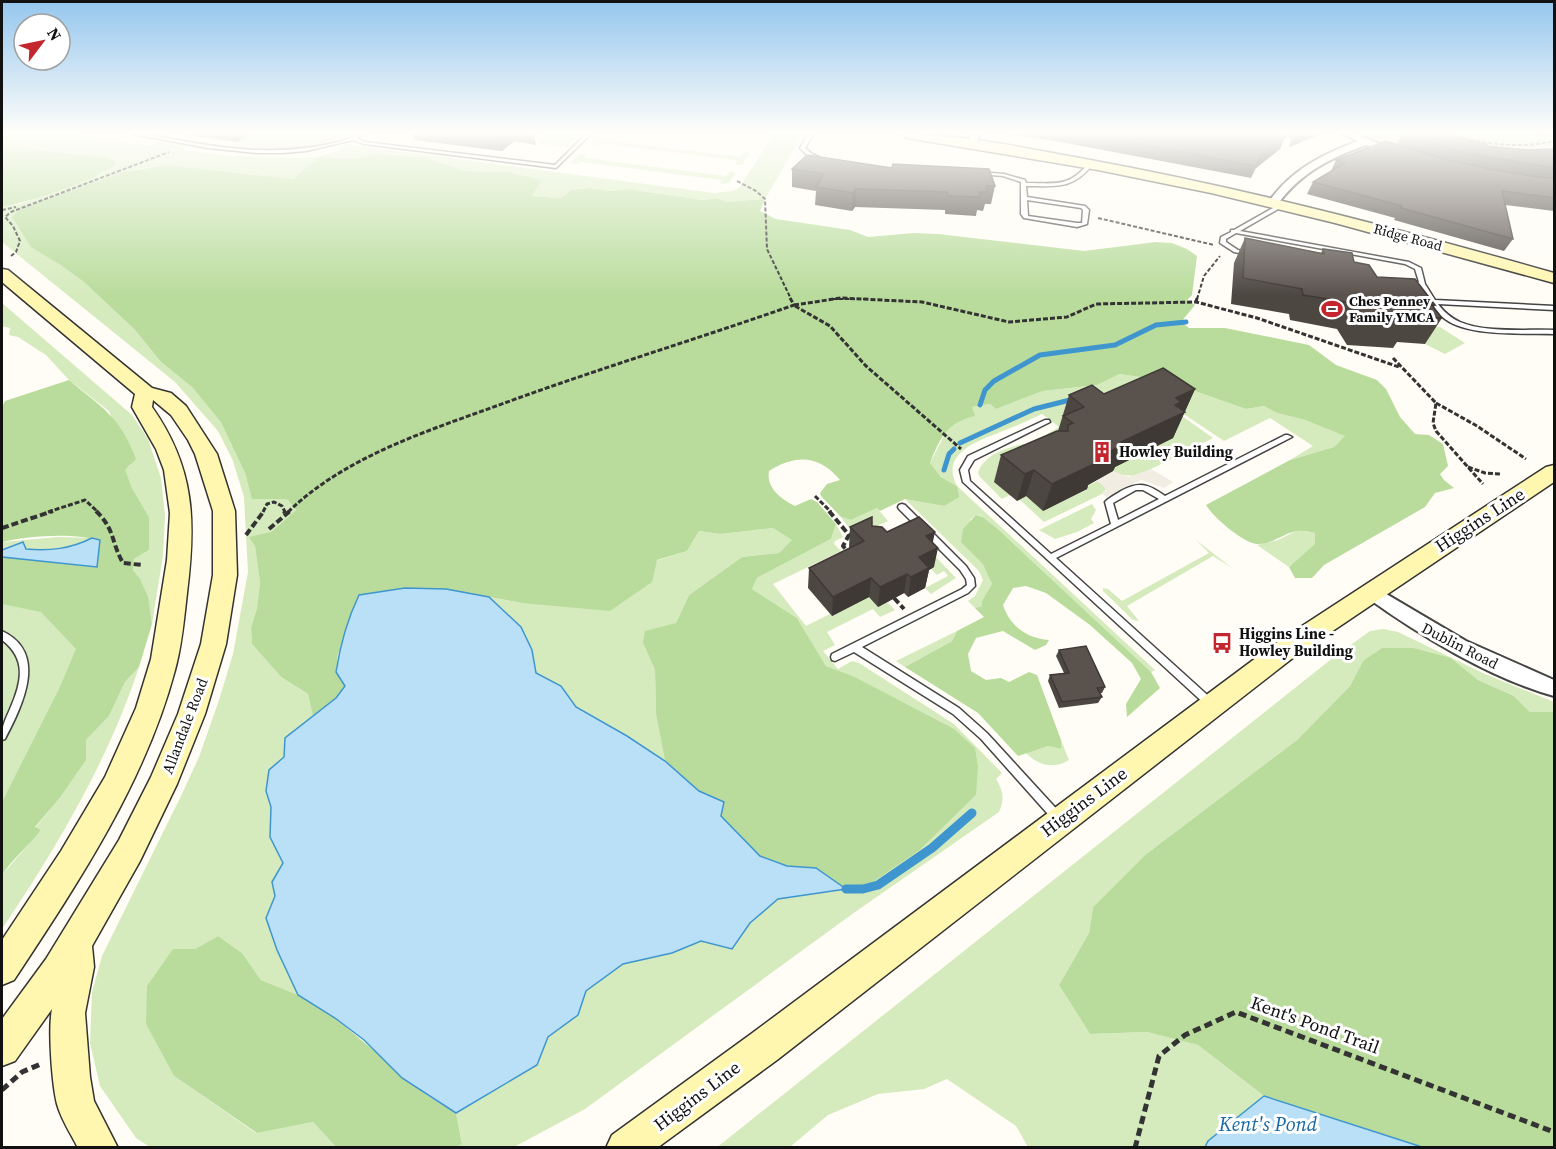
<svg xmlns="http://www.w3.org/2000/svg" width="1556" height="1149" font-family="'Source Serif 4',serif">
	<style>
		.green { fill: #d5ebbd }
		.forest { fill: #b9dc9c }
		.plaza { fill: #f1ede2 }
		.water { fill: #b9e0f7; stroke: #3f96cf; stroke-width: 1.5 }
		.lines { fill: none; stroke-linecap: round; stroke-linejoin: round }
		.stream-far1 { stroke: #3f96cf; stroke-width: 5 }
		.stream { stroke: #3f96cf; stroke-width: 9 }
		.lane-casing { stroke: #444; stroke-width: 3 }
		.street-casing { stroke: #444; stroke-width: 4 }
		.secondary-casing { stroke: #333; stroke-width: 3 }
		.path-far3 { stroke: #333; stroke-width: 2; stroke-dasharray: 4 2; stroke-linecap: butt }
		.path-far2 { stroke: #333; stroke-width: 3; stroke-dasharray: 5 2; stroke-linecap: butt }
		.path-far1 { stroke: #333; stroke-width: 4; stroke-dasharray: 7 3; stroke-linecap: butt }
		.path { stroke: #333; stroke-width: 5; stroke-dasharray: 8 4.5; stroke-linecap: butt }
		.lane { fill: #fff; fill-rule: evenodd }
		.street { fill: #fff; fill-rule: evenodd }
		.secondary { fill: #fff6b0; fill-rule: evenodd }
		.wall { fill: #4d4742 }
		.shaded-wall { fill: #3f3936 }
		.building { fill: #5a524d; stroke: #3f3936; stroke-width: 1.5 }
		.labels { text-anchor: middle; stroke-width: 6; stroke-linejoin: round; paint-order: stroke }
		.far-street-label { font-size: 14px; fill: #111; stroke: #fff }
		.far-poi-label { font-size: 14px; font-weight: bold; fill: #111; stroke: #fff; text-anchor: start }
		.poi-label { font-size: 15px; font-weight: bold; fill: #111; stroke: #fff; text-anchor: start }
		.street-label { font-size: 15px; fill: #111; stroke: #fff }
		.near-street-label { font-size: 18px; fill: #111; stroke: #fff }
		.near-water-label { font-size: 20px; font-style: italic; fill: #1768a6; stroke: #fff }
	</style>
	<rect width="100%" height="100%" fill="#fffdf5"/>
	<!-- green -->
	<g class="green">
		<polygon points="2,134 65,134 151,146 160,141 191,145 182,149 185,150 228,156 302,158 319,157 339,150 345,144 714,193 732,191 739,188 774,134 803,134 765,199 727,202 717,198 703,200 627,189 611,191 591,188 572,190 560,198 532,196 542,180 509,172 465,171 424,157 395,154 351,159 319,157 293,179 167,165 142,168 111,176 59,264 84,282 135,330 161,362 192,387 221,421 245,473 252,498 287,499 296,510 255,546 260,583 257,608 251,628 252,644 281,677 308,694 313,717 285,738 284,757 269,770 266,791 271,807 270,837 283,863 272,882 275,896 266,918 277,950 298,995 261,980 242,953 218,936 195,949 146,1023 174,1076 256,1133 313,1122 336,1147 150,1147 136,1138 100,1086 90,1043 92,992 102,956 181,796 199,757 219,700 233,654 248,572 244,497 233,461 218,431 175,382 2,242 2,206 20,204 105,172 103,157 2,146"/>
		<path d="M248 134H280L287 137 299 134H349C311 151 273 151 233 145Z"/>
		<polygon points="548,134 580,134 567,147 538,144"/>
		<polygon points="1358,134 1554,134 1554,149 1430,161"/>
		<polygon points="597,136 604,136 601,140 740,157 744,152 750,153 742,165 735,165 737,160 599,143 596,146 590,145"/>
		<polygon points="579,154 586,154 584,158 726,176 730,171 736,173 729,183 720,184 722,180 581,162 578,164 571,163"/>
		<path d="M2 303 132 415 148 439 161 478 165 516 163 555 152 624C149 604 146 586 133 570L134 559 149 550V517L132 488 124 470 131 465 109 411 69 380 46 355 18 337 9 335 10 328 2 326Z"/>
		<polygon points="1416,327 1440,327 1465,343 1445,354 1425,344 1415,330"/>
		<path d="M1120 374 1166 381 1246 409 1264 406 1277 413 1305 420 1346 436 1334 447 1290 460 1313 446 1270 418 1224 441 1185 415 1061 421 1075 433 1050 438 1047 434 1059 427 1042 414C1031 419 1019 425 1008 429 984 439 938 451 957 486L1155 670 1151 672 999 530 982 516 976 515 970 520 992 585 982 601V606L975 608 968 601 975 596 983 580 979 571 905 499 944 506 957 486 941 477 930 463 947 430 972 407 990 404 996 409 1043 391 1097 385Z"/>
		<polygon points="1182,416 1213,438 1137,476 1120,475 1110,469"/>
		<path d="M1023 444 1030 446 995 482 1010 495 1002 499 980 477 978 473C983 455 1006 448 1023 444Z"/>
		<polygon points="1098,481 1106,488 1102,494 1044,522 1019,499 1026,496 1043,511 1086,490 1084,487"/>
		<polygon points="1092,504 1096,510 1091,519 1094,523 1077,532 1055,539 1039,530"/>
		<polygon points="877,508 888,521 865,532 852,532 841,517 851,520"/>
		<path d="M836 524 843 537 835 541 834 544 841 551 773 584 806 626 830 614 832 616 869 597 887 602 895 610 880 617 873 609 827 632 835 645 823 651 838 669 852 661 859 663 954 724 1002 773 996 779C1003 790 1005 799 999 812L855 912 585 1109 514 1147 454 1148 462 1143 456 1113 537 1065 548 1037 578 1015 585 991 623 964 672 953 701 941 732 949 750 923 778 899 846 889H863L920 850 976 795 922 713 853 676 826 666 797 618 752 589 757 578 831 539Z"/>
		<path d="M773 528 793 540 779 553 742 557 689 595 676 623 643 643 655 670 656 714 665 761 627 736 576 707 561 686 536 673C527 630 519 625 489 597L522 603 687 551 699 531 720 534Z"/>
		<polygon points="1298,530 1316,533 1316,544 1289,567 1257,545 1278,540"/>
		<path d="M58 537 92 538C63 553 40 550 8 548L122 623 16 776 2 802V542Z"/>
		<polygon points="1196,540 1232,568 1213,556 1127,606 1139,621 1133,620 1103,591 1103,588 1108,589 1122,601 1209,553"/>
		<polygon points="933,554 956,578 931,594 925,588 948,576 944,571 937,575 931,569"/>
		<polygon points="1383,629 1398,632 1485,674 1554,702 1554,712 1530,712 1514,696 1478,680 1451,658 1363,661 1350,686 1297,740 1145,855 1093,907 1089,933 1059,985 1090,1034 1147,1032 1198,1045 1264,1096 1208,1141 1205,1147 1028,1147 1016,1126 947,1079 924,1089 878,1094 828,1115 790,1147 716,1148 1334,657 1370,631"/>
		<polygon points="957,631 952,641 905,667 896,661"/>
		<path d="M139 667C108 761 57 847 2 929V875L41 830 35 828 58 800 86 740 109 716 125 682Z"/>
		<path d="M1061 740 1069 760C1053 770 1037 765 1025 752L1048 746 1061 749Z"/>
	</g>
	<!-- forest -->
	<g class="forest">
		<path d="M2 146 103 157 117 162C102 179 27 203 4 206H2Z"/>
		<path d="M380 154 424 157 465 171 509 172 542 180 532 196 560 198 572 190 591 188 611 191 627 189 703 200 717 198 727 202 765 199 760 211 776 219 850 230 868 237 914 233 938 234 1084 251 1156 242 1172 243 1187 249 1197 256 1192 295 1187 300 1195 305 1181 322 1189 328H1225L1309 345 1336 365 1377 380 1386 389 1400 417 1415 434 1429 435 1443 444 1448 466 1440 474 1444 480 1454 488 1435 493 1425 507 1324 565 1312 578H1295L1289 567 1315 544V533C1310 532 1302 530 1297 531 1284 533 1271 545 1257 544 1243 543 1213 517 1206 505L1290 460 1334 447 1345 436 1305 420 1277 413 1264 406 1246 409 1166 381 1120 374 1097 385 1043 391 996 409 990 404 972 407 975 416C947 422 940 438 930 463L941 477 957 486 959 497 944 506 905 499 880 511 877 508 851 520 841 517 821 496 820 493 827 484 840 480C819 455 796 454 769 471 766 488 781 499 795 506L811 499 817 502 836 524 831 539 757 578 752 589 797 618 826 666 853 676 954 729 975 748 978 767 976 795 920 850 863 889H846L816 868 787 866 760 856 720 816 724 802 699 791 665 761 656 714 655 670 643 643 645 631 676 623 689 595 742 557 779 553 792 540 773 528 720 534 699 531 687 551 657 560 652 582 610 611 522 603 446 589 345 635 338 654 336 672 345 685 336 698 313 717 308 694 281 677 252 644 251 628 257 608 260 583 255 546 249 537 271 532 296 510 287 499H252L245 473 221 422 192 387 161 362 135 330 84 282 59 264 31 247 12 217 20 209 123 172 167 165 293 179 319 157 351 159Z"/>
		<path d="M69 380C102 408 120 416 136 459L125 470 132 488 149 517V550L134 559 133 570 140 579 148 597 152 624 139 667 125 682 109 716 86 740V760L58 800 35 827 41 830C29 846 12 859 2 875V802L59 689 76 649 41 612 2 604V557L96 567 100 541C75 532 27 536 2 542V407L5 401Z"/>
		<path d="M976 515 983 517 999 530 1151 672 1160 688 1127 717 1126 704 1141 679 1132 663 1090 625 1046 593 1026 586 1013 588 1003 605C1010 626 1026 638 1049 640L1046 645 1035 650 1003 631 976 638 968 654 971 671 986 680 1001 678 1009 682 1029 672 1037 675 1061 740V749L1048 746 1018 756 978 713 905 667 952 641 957 631 984 617 975 608 982 606V601L992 584 983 564 961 542 963 529Z"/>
		<polygon points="1382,648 1413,648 1451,658 1478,680 1514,696 1530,712 1554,712 1554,1147 1422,1147 1264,1096 1198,1045 1147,1032 1090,1034 1059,985 1089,933 1093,907 1145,855 1297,740 1350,686 1363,661"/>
		<polygon points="218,936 242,953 261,980 298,995 335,1018 428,1096 456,1113 462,1144 454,1148 336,1147 313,1122 257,1133 174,1076 146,1024 147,986 173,949 195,949"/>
	</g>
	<!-- plaza -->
	<polygon class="plaza" points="1151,469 1173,482 1164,488 1141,480 1107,497 1102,494 1106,488 1096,479 1113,471 1129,477"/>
	<!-- water -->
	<g class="water">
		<path d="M92 538 100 540 97 567 2 557V550L23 542 26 549C50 551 70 549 92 538Z"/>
		<path d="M405 588 446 589 489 597 521 627 532 650 536 673 561 686 576 707 627 736 665 761 699 791 724 802 721 816 760 856 787 866 816 868 846 889 778 899 750 923 732 949 701 941 672 953 623 964 586 991 578 1015 548 1037 537 1065 456 1113 402 1078 364 1040 335 1018 298 995 277 950 266 918 275 896 272 882 283 863 270 837 271 807 266 791 269 770 284 757 285 738 336 698 345 686 336 672C340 646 348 618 359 595Z"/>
		<polygon points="1264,1096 1422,1147 1205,1147 1208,1141"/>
	</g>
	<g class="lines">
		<!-- stream-far1 -->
		<g class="stream-far1">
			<polyline points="980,405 985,390 994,381 1040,355 1115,345 1156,325 1186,322"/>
			<polyline points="960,443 1034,409 1074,399"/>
			<polyline points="944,470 949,454 954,449"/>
		</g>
		<!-- stream -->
		<polyline class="stream" points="846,889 863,889 878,885 932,848 972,813"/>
		<defs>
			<g id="lane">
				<path d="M133 134H145C198 144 252 155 305 148 317 147 330 144 341 141 349 139 355 134 363 134L357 138 365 142 555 165 586 134H591L556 168 364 144 353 140 306 151 282 153H257L208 148Z"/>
				<polygon points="808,134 813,134 805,148 812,154 819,157 819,159 808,156 800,148"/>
				<path d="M1089 163 1093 164C1072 190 1057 186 1026 186L1027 197 1085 206 1089 210 1087 224 1077 227 1024 218 1021 214V182L1003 176 979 174 977 173 979 172 1004 174 1025 180 1026 183C1056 183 1068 188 1089 163ZM1027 200 1081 208 1083 210 1082 223H1077L1028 216Z"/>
				<path d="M1280 204 1285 205 1240 231 1409 262 1421 268 1425 284 1435 300 1554 306V310L1438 304C1444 312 1451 318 1460 322 1486 333 1525 329 1554 330V334C1525 333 1469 337 1445 319 1434 311 1427 297 1420 285L1407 283 1406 282 1409 280 1419 282 1415 269 1405 264 1236 233 1226 239V242L1238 250 1250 253V255L1234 252 1220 243 1221 237 1231 232V230H1234Z"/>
				<path d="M1045 420H1049L1050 422 974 460 968 470 970 481 1051 554 1111 524 1105 502C1110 497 1115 495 1121 491 1140 481 1148 484 1165 496L1285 435H1288L1292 437 1056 558 1214 701 1216 704 1214 707 1211 708 1208 707 963 482 960 470 968 456ZM1136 490H1143L1159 499 1118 520 1113 503Z"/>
				<polygon points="902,504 905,505 966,566 974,578 975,586 968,593 862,647 959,708 987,733 1063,816 1064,819 1063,822 1059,824 1055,822 981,739 953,714 854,652 835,661 832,660 831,657 832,654 962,589 967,585 966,579 960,570 899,509 898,507 899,505"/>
				<path d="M2 631C49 653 22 706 5 739L2 740C1 727 5 721 10 709 22 682 27 659 2 640Z"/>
			</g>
			<g id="street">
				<polygon points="971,134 980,134 974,146 971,147 966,144"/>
				<path d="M1343 134H1356L1401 153 1396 156 1366 145C1330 158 1300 173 1277 205H1269L1268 203C1291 170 1321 155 1358 141Z"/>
				<path d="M1371 585 1466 641 1554 680V696C1492 679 1417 634 1365 596L1363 591 1365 586Z"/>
			</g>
			<g id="secondary">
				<path d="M901 134C963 134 1024 148 1085 159 1244 188 1400 229 1554 273V283L1335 223 1211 193 1098 170 907 138Z"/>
				<path d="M2 269 8 270 152 388 171 393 186 406 217 454 235 511 237 575 226 644 205 714 177 784 140 861 92 946 94 967 85 1013 90 1077 94 1101 118 1148H78C71 1134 61 1119 57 1104 52 1084 48 1029 52 1009L15 1061 2 1066V1019L46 959 119 840 151 777 178 714 201 644 213 575V511L195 454 188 440 171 415 153 400 152 407C195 468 196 521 187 593 184 619 182 645 175 670 145 783 78 883 14 980L2 985V940L61 851 105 777 136 708 151 659 167 560 170 513 164 470 156 449 132 407 135 394 2 282Z"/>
				<polygon points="1554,465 1554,482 1294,657 777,1060 657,1148 606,1148 612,1135 751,1034 1276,643 1546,467"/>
			</g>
		</defs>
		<!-- lane casing -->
		<use href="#lane" class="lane-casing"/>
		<!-- street casing -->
		<use href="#street" class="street-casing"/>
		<!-- secondary casing -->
		<use href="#secondary" class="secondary-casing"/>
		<!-- path-far3 -->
		<g class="path-far3">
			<path d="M1447 134C1483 144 1518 149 1554 141"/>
			<polyline points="1530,134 1554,136"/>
			<polyline points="737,181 756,191 765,199 767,249 791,299"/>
			<polyline points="2,210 16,207"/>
			<polyline points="1098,218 1214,245"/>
			<polyline points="11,256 16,252 20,241 13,226 5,217 11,212 169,152"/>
			<polyline points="833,299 865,299"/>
			<polyline points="1197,299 1204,276 1220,256"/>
		</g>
		<!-- path-far2 -->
		<g class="path-far2">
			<polyline points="1196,302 1197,298"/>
			<polyline points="794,305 841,298 922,302 1009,322 1067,317 1096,304 1196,302 1257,318 1399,367"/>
			<polyline points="795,306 830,326 866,366 961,449"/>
			<polyline points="1393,358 1436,403 1433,423 1436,431 1483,484"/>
			<polyline points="1436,403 1477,426 1526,459"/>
			<polyline points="1468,467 1485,473 1500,474"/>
			<polyline points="815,496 831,512"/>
			<polyline points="48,512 85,500 98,512"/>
			<polyline points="263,512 267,504 274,502 282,506 285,512"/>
			<path d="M288 512C348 454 434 429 510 401 604 367 700 338 794 305L790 298"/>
		</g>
		<!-- path-far1 -->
		<g class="path-far1">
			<path d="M96 511C115 529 111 542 123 563L142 565"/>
			<polyline points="284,511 285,513"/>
			<polyline points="829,511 849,535 843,546 849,553"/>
			<polyline points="2,528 53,511"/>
			<polyline points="269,529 290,511"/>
			<polyline points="246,535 264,511"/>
			<polyline points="894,598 904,609"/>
		</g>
		<!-- path -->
		<g class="path">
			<polyline points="2,1090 22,1072 43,1063"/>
			<polyline points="1135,1148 1159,1056 1185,1035 1236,1012 1554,1132"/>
		</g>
		<!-- lane -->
		<use href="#lane" class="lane"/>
		<!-- street -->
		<use href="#street" class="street"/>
		<!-- secondary -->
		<use href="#secondary" class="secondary"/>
	</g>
	<!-- wall -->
	<g class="wall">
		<polygon points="180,134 248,134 237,142"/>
		<polygon points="411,134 534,134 536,145 514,141 502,151 415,140"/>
		<polygon points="1011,134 1271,134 1280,149 1256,168 1251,178 1066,143"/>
		<polygon points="1281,134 1321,134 1289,147 1291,138"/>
		<polygon points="1402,134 1434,134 1440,137 1487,146 1526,150 1554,149 1554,211 1505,205 1513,239 1504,251 1394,220 1395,218 1307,194 1313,182 1331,171 1336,160 1397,144"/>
		<polygon points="792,169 995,186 991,204 985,204 983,211 977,210 976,216 945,214 945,210 855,207 852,211 815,205 816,191 792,187"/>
		<polygon points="1245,238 1321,253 1323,249 1354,262 1377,277 1435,305 1434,307 1442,318 1425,344 1397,342 1393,348 1347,345 1337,329 1290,320 1289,314 1231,304 1234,263"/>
		<polygon points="1195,389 1173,438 1115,467 1113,471 1088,485 1087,489 1043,511 1026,496 1017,501 994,482 1001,455 1058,431 1069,395"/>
		<polygon points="872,526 887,532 933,542 934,567 929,570 925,588 908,597 904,593 878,607 869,597 832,616 808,588 809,568 850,548 849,547 850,527"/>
		<polygon points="1059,650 1105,687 1102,693 1100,693 1102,697 1098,703 1059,708 1048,681 1050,675 1064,673 1056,656"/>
	</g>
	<!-- shaded-wall -->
	<g class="shaded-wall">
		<polygon points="233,134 248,134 237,142"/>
		<polygon points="498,134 512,134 514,141 502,151"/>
		<polygon points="1297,134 1321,134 1289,147 1294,136"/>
		<polygon points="1285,137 1280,149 1256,168 1260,156"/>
		<polygon points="856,189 855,207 852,211 853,193"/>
		<polygon points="1195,389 1173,438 1115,467 1113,471 1088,485 1087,489 1043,511 1052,484 1094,461 1121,442 1176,398"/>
		<polygon points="1034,470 1026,496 1017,501 1025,474"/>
		<polygon points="935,532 931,551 938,548 934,567 929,570 925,588 908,597 911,577 926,536"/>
		<polygon points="907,574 904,593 878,607 880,587"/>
		<polygon points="871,578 869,597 832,616 833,597"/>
	</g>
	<!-- building -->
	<g class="building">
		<polygon points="1086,134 1271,134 1285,137 1260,156 1256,166"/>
		<polygon points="1405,134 1434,134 1440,137 1442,134 1445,134 1487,144 1487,146 1526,150 1554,149 1554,168 1466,153"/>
		<polygon points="1386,141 1441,158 1489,169 1538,177 1554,178 1554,198 1502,191 1513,239 1401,208 1402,206 1313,182 1345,163 1336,160"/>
		<polygon points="807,155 892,168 893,164 989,169 995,186 986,186 987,192 979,192 980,197 948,196 947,192 856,189 853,193 816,187 824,174 792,169"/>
		<polygon points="1245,238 1324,254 1323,249 1352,253 1354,262 1369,265 1377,277 1415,279 1435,305 1431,304 1442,318 1405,316 1410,322 1362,320 1351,303 1303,295 1302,289 1243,278"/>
		<polygon points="1163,368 1195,389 1176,398 1181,402 1175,405 1185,412 1121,442 1123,444 1094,461 1096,463 1052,484 1034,470 1025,474 1001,455 1057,431 1068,431 1068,425 1073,423 1063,416 1084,407 1069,395 1092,385 1104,394"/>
		<polygon points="872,517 872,526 882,527 887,532 919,517 935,532 926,536 938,548 919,557 929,568 911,577 907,574 880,587 871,578 833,597 809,568 864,541 850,527"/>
		<polygon points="1086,646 1105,687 1097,688 1102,697 1062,702 1050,675 1069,673 1059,650"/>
	</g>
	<!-- sky -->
	<linearGradient id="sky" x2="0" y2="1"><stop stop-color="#95c6ee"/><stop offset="0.45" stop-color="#fffefa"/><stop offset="1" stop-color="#fffefa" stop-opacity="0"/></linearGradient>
	<rect width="1556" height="295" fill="url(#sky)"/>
	<!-- icons -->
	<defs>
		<symbol id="stadium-bare" viewBox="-9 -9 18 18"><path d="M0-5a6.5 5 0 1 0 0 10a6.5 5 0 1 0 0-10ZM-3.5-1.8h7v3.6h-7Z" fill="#c4262e" stroke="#fff" stroke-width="2.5" paint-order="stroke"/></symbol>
		<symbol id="building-bare" viewBox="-9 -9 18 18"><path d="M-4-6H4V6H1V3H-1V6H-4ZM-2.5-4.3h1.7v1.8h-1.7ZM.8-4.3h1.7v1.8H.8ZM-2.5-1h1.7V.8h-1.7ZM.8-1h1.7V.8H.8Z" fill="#c4262e" stroke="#fff" stroke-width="2.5" paint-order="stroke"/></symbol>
		<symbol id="bus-bare" viewBox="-9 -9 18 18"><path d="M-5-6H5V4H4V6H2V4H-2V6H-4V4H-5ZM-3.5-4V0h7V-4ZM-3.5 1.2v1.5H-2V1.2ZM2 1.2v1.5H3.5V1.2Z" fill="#c4262e" stroke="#fff" stroke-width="2.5" paint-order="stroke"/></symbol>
	</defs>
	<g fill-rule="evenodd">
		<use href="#stadium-bare" x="1317" y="294" width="30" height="30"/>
		<use href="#building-bare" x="1087" y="437" width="30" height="30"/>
		<use href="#bus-bare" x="1207" y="628" width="30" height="30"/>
	</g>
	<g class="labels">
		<!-- far-street labels -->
		<g class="far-street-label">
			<text transform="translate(1408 237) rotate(15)" y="5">Ridge Road</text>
		</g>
		<!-- far-poi labels -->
		<g class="far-poi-label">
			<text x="1349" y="306">Ches Penney<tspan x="1349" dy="16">Family YMCA</tspan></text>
		</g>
		<!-- poi labels -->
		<g class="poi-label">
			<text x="1119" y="457">Howley Building</text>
			<text x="1239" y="639">Higgins Line -<tspan x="1239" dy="17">Howley Building</tspan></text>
		</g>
		<!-- street labels -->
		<g class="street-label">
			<text transform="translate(1460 646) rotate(27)" y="5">Dublin Road</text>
			<text transform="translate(185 726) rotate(-69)" y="5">Allandale Road</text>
		</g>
		<!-- near-street labels -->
		<g class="near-street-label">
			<text transform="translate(1480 520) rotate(-33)" y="6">Higgins Line</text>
			<text transform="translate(1084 802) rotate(-37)" y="6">Higgins Line</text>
			<text transform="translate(1315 1025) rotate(20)" y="6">Kent's Pond Trail</text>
			<text transform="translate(697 1096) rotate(-37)" y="6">Higgins Line</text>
		</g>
		<!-- near-water labels -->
		<g class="near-water-label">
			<text x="1268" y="1131">Kent's Pond</text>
		</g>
	</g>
	<!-- border -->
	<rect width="1556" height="1149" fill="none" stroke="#111111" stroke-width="6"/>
	<!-- north arrow -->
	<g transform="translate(42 42) rotate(58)"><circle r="28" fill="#ffffff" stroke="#a0a0a0" stroke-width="1.5"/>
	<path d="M0-4.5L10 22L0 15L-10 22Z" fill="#c4262e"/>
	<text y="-9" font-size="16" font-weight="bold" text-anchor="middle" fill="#111111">N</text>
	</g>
</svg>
